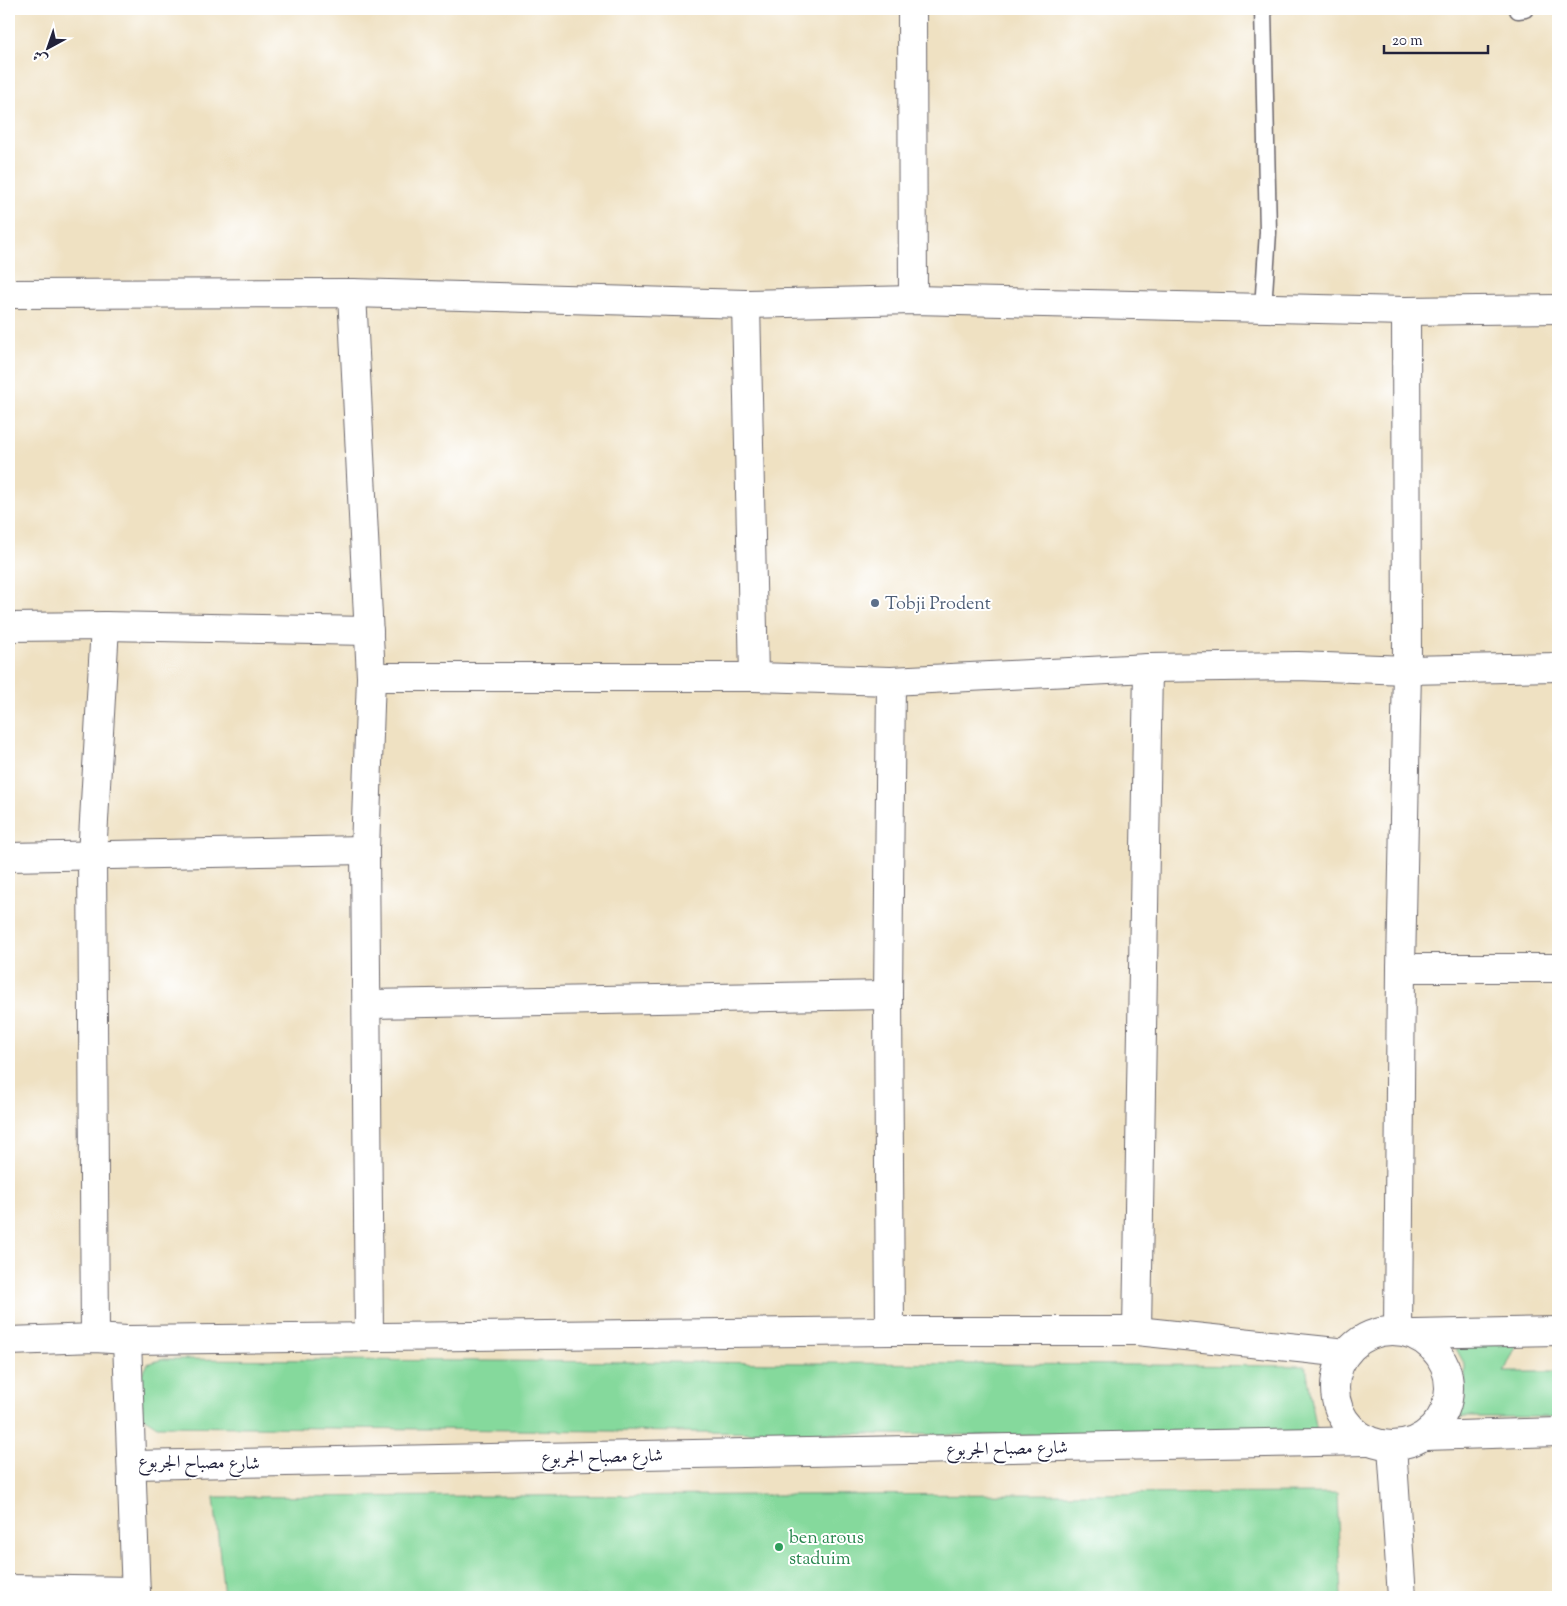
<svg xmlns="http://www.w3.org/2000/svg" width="1567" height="1606" font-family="'Sorts Mill Goudy',Amiri,serif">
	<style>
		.green { fill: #85d99c; stroke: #547e6c }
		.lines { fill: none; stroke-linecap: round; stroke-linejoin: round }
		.lane-casing { stroke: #6a656a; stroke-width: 19 }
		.street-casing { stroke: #6a656a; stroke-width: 30 }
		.lane { stroke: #fff; stroke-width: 16 }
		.street { stroke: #fff; stroke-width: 28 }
		.service-dot { fill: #5c6f8a; stroke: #fff; stroke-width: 2 }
		.leisure-dot { fill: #2e9e5b; stroke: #fff; stroke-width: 2 }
		.labels { text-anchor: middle; stroke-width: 4; stroke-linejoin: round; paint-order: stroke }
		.service-label { font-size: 18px; fill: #4e5e75; stroke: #fff; text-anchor: start }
		.street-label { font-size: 18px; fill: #22223b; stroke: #fff }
		.leisure-label { font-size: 18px; fill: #27864d; stroke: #fff; text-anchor: start }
	</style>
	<rect width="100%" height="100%" fill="#fff"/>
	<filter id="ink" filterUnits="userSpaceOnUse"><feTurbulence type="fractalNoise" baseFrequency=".02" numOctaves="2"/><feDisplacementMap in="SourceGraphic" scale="10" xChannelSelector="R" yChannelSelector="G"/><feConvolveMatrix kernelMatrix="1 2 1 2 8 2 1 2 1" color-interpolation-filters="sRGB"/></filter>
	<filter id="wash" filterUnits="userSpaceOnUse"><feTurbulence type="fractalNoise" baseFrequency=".0096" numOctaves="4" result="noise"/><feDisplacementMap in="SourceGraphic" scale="20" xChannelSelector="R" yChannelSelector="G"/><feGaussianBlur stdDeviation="1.12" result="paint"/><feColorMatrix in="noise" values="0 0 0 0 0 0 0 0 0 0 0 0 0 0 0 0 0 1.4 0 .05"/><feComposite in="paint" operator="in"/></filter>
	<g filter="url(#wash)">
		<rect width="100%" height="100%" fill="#efe1c2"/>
		<!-- green -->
		<g class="green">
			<polygon points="1517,1344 1504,1372 1558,1372 1558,1417 1459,1417 1465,1399 1465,1365 1454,1345"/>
			<polygon points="164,1359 1306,1366 1318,1439 157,1426 143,1417 138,1380 147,1364"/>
			<polygon points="1337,1493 1341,1597 224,1597 214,1497"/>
		</g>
	</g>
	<g filter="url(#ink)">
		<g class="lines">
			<defs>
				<g id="lane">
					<polyline points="1518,10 1525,9"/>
					<polyline points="1263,309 1268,232 1263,9"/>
				</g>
				<g id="street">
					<polyline points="912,9 913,300"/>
					<polyline points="352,293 371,677 365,850 369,1336"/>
					<polyline points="9,294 352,293 746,304 913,300 1406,311 1558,309"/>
					<polyline points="746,304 754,677"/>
					<polyline points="1406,311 1407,670 1401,968 1558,968"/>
					<polyline points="9,627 105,626 369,631"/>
					<polyline points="371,677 754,677 891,681 1148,668 1298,666 1407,670 1558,667"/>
					<polyline points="9,857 365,850"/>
					<polyline points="368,1004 888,995"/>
					<polyline points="1398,1330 1401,968"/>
					<circle cx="1392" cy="1388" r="57"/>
					<polyline points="890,1331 888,995 891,681"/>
					<polyline points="1137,1331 1148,668"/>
					<polyline points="1415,1334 1558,1331"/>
					<polyline points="95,1338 92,856 105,626"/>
					<polyline points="127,1340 136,1597"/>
					<polyline points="9,1341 95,1338 127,1340 890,1331 1137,1331 1346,1353"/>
					<polyline points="1425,1436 1558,1432"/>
					<polyline points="1392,1446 1402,1597"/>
					<polyline points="132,1465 1368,1441"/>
					<polyline points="9,1589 136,1591"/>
				</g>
			</defs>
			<!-- lane casing -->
			<use href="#lane" class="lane-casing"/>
			<!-- street casing -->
			<use href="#street" class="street-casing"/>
			<!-- lane -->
			<use href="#lane" class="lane"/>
			<!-- street -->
			<use href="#street" class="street"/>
		</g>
	</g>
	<!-- markers -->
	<circle class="service-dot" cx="875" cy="603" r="5"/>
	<circle class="leisure-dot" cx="779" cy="1547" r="5"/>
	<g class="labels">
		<!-- service labels -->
		<g class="service-label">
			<text x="885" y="609">Tobji Prodent</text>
		</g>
		<!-- street labels -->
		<g class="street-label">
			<text transform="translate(1007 1448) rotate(-1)" y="6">شارع مصباح الجربوع</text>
			<text transform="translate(602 1456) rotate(-1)" y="6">شارع مصباح الجربوع</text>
			<text transform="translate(199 1462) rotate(1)" y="6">شارع مصباح الجربوع</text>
		</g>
		<!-- leisure labels -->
		<g class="leisure-label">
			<text x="789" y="1543">ben arous<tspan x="789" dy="21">staduim</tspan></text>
		</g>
	</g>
	<!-- margin -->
	<rect width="1567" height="1606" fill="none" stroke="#fff" stroke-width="30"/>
	<!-- north arrow -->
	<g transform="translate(48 48) rotate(220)" stroke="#ffffff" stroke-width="4" paint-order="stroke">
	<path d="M0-4L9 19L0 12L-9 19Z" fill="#22223b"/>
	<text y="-8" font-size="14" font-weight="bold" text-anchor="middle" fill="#22223b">ش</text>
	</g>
	<!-- scale -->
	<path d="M1384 45v8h104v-8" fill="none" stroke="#22223b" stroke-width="2.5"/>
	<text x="1392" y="45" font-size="15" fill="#22223b" stroke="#ffffff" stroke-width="4" paint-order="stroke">20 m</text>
</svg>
